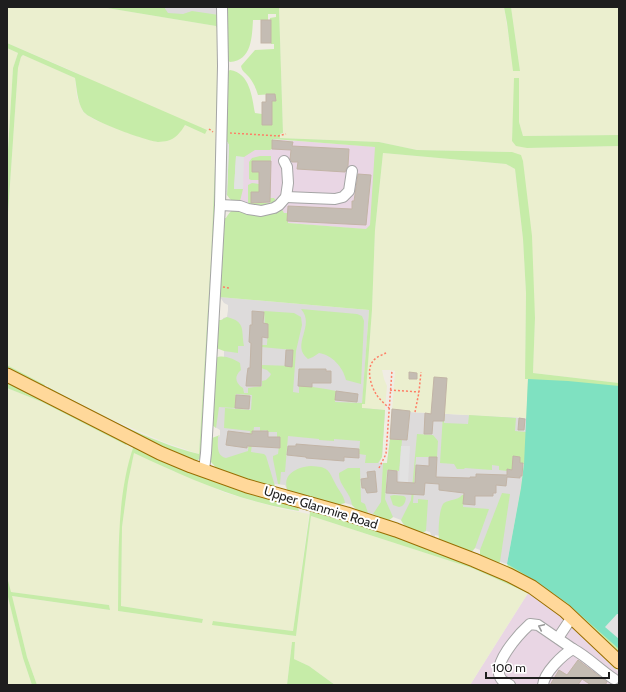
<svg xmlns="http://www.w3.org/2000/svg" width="626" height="692" font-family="Cabin,sans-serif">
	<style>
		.residential { fill: #dddbdb }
		.industrial { fill: #e9d6e4 }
		.farmland { fill: #ebefcf }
		.grass { fill: #c6eca8 }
		.pitch { fill: #7fe1c1 }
		.parking { fill: #e2e2e2 }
		.building { fill: #c4bcb3; stroke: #c2b4a6 }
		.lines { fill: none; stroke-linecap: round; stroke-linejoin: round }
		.minor-casing { stroke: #a5a5a5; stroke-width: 12 }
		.major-casing { stroke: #996e00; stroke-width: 15 }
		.path { stroke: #fe7e66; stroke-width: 1.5; stroke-dasharray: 2 2; stroke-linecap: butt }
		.minor { stroke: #fff; stroke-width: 10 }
		.major { stroke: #ffd89a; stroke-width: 13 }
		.oneway { stroke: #9a9a9a }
		.labels { text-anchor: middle; stroke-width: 4; stroke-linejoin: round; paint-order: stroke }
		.street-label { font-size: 13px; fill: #1e1e1e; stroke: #fff }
	</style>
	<rect width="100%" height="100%" fill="#f0ece4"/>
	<!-- residential -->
	<g class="residential">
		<polygon points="120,7 217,7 217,22"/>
		<polygon points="220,297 369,310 362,407 385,410 382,457 379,463 387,463 390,439 407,440 409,412 527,418 525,453 521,488 507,564 480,555 480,550 475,548 472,552 442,541 440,536 435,535 435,538 432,537 430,532 426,531 424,532 409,529 404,525 401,520 393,517 388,521 382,520 379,516 373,514 362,511 356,511 356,509 352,505 345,503 341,504 288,492 285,485 274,484 217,460 218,437 220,436 220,430 215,427 221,358 224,357 224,350 223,318 227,317 228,310 228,305 224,303"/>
	</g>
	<!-- industrial -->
	<g class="industrial">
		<polygon points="229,136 379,147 373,230 226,218 237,203 230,199 227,195"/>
		<polygon points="528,593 572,624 619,673 619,681 613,685 470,685"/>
	</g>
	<!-- farmland -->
	<g class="farmland">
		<polygon points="7,7 101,7 216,26 218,28 218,84 211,259 199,454 164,442 106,417 7,365 7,228 18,68 21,57 24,55 75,78 77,97 83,112 95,120 134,135 157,142 185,125 205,134 70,70 7,43"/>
		<polygon points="279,7 504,7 514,71 520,71 511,7 619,7 619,135 523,136 519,122 519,78 515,78 512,141 527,148 619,146 619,383 533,373 535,318 523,161 512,152 417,150 379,142 280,138 280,134 283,133"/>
		<polygon points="7,48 18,53 13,68 7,166"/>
		<polygon points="383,153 506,164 515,169 523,239 526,293 525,378 528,379 527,418 410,412 407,440 390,439 395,371 390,370 382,370 384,379 387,386 385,410 362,408 362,404 365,404 372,310 375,230"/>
		<polygon points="7,388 42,402 133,448 125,481 120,527 118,611 202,623 203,619 121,606 122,527 128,482 134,452 173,471 226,493 278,508 309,514 293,631 213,621 213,624 296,636 311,516 472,568 528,593 470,685 335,685 309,666 294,659 295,642 292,642 287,685 37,685 27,657 11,596 110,610 109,605 10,592 7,577"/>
		<polygon points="7,591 23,658 32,685 7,685"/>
	</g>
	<!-- grass -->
	<g class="grass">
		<polygon points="101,7 164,7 168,13 183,14 192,11 219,15 218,132 216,130 218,29 216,26"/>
		<path d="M225 7H279L283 133 280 134V138L379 142 417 150 512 152 521 155 523 161 532 236 535 318 533 373 619 383V656L507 568 521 488 524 464 520 463V457L513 456 512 470 507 469V471L499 470V466L492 465V470L465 468 464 469H457L454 464 440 463 443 414H445L444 423 468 424 469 415 516 418 515 431 526 432 528 379H525L526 293 523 239 515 169 506 164 383 153 375 230 372 310 365 404H362V408L385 410 382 457 378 463H365L366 455 359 454 360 441 334 439V441L319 440V439L288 436 285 472H281L280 484H278L273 459V456L278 454 280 438 277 437V432H268L266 430 260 431V427H254L251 452 264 454 266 456 275 486 274 488 219 471 211 462 210 454 212 438 220 435 218 437C218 445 216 456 226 458L248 451 250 431 224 428 225 408 251 410 252 395 236 394 235 408 219 407 216 428 212 425 216 358C222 354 234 359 240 363L241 370C234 376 235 383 243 388L244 393H248V388L262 386V381L266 380 270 376 271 374 267 370 261 368 262 365 292 366 293 350 261 347 262 345H267L268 327 265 326 264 311 294 313 301 317 302 325 296 351 293 392 299 393V385L326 389 336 391 335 402 362 403 369 310 219 297 224 218H226C229 213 231 210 237 209 255 215 263 220 281 208L284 213H288V223L366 229 370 225 375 147 273 139 272 149 270 150H255L244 157H236L234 189H243L240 201C233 202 231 201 227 195L229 145 225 138 227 72 230 70C250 73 252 97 255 113L262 114V125H272V101L275 100V94L258 95C256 88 253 82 249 77 246 73 242 72 241 66L255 50 274 49V44H271V20H270V18L276 17V14H268V20H253C252 36 252 61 230 62L227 60Z"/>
		<polygon points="504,7 511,7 520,71 513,71 507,23"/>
		<path d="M7 43 207 130 205 134 185 125C181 132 175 139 167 141 165 141 161 142 158 142 147 141 88 120 83 111 77 101 77 89 75 78L23 55 21 57 18 68 7 228V166L13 68 18 53 7 48Z"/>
		<polygon points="514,78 519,78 519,122 523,136 619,135 619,146 527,148 516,146 512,141"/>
		<path d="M216 140 219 143 201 458 196 461H191L47 390 48 387C95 412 147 441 199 454L211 259Z"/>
		<polygon points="260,156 271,156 271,161 252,161 252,171 264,172 259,180 251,180 249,179 249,162 252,158"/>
		<polygon points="252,183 259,184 259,191 263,191 263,193 251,192 251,203 270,203 270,198 274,198 277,202 263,206 248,204 248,185"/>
		<path d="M301 309 357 314 362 316 364 321 361 384 346 380C343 367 332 355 319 353L313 357 308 359C290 345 316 326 301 309Z"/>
		<path d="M227 317C246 322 241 329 244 346H238V353L224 351 216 348 218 320H221Z"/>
		<polygon points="7,365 45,385 43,388 7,371"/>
		<polygon points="7,382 127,443 126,445 42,402 7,388"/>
		<path d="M417 434 433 435 438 441 437 457H416L413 503H418V499L428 500 426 531 421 533C412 530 405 528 401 520L411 500Z"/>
		<path d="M390 439 402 440 399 471 387 470 385 499 393 517 388 521C382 520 379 516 373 514L381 502 383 463H387Z"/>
		<path d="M134 445 298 508 299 511C241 502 187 478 134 453L128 482 122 527 121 606 203 619 202 623 118 611C119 557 116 496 134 445Z"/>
		<path d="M311 466C328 467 328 469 335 483 338 490 344 495 345 503L341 504V508L288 491C281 475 296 467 311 466Z"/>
		<path d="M348 468H360L361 502 365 504 368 513 362 511H356V509L352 505C351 493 338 485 339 473Z"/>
		<polygon points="502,493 510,494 500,562 496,565 480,558 480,550"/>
		<path d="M394 495 404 496 406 498C405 503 404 506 399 507L393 505 390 496Z"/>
		<path d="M462 495H464L463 507 489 509 475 548 469 554 441 543 439 539C438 532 439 507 444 503 450 499 457 501 462 495Z"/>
		<path d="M310 512C343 515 374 528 406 539 453 556 504 572 545 601 570 618 592 640 613 662L616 670 572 624 528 593 472 568 311 516 296 636 212 625 213 621 293 631Z"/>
		<polygon points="7,577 11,592 109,605 110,610 12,596 27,657 37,685 32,685 23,658 8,597"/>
		<polygon points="292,642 295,642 294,659 309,666 335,685 287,685"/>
	</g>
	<!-- pitch -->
	<polygon class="pitch" points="528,379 568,381 619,386 619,649 567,603 534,580 507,564 521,488 524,464"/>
	<!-- parking -->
	<g class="parking">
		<polygon points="225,138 229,145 227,195 223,194"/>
		<polygon points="236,156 244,157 243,189 234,189"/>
		<polygon points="401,446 410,446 408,483 399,483"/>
		<polygon points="617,614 619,614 619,639 605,627"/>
	</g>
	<!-- building -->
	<g class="building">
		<rect x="261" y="20" width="10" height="23"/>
		<polygon points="266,94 275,94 276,101 272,101 272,125 262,125 262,102 266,102"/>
		<polygon points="272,140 293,142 292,146 349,149 348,166 345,172 297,169 298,162 292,162 290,159 291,150 272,149"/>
		<polygon points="252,161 271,161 270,202 251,203 251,192 259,192 259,172 252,172"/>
		<polygon points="358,174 371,175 366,225 287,221 288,206 352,209 352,201 354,201"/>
		<polygon points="252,311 264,312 263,323 268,324 268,338 262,337 261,386 246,386 247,375 248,368 250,368 251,343 249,342 250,325 252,325"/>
		<polygon points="286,350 293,350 292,367 285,366"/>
		<polygon points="299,369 326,369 326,371 331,371 331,383 312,383 312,387 298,386"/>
		<polygon points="409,372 417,373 417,379 409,379"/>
		<polygon points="434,377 447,378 444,421 433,421 432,434 424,434 425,413 431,414"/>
		<polygon points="336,391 358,394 357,402 335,400"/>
		<polygon points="236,395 250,396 249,409 235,408"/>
		<polygon points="392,409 410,411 407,440 390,439"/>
		<polygon points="519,418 525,419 524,430 518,430"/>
		<polygon points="228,431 252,434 252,431 268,431 268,437 280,437 280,448 247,446 247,448 226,445"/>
		<polygon points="296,444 359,449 359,458 344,457 344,461 306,458 306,457 287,455 288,446 296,446"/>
		<polygon points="513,456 520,457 520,463 523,463 522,476 520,476 520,478 507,477 506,486 496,485 496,493 493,493 493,496 475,496 475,505 463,504 464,493 439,490 439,484 425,483 424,495 386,493 388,470 397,471 397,482 415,483 416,465 429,466 429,457 437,457 436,477 470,478 470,477 476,477 476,474 507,475 507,469 512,470"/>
		<polygon points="375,471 377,492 367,493 365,488 362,488 361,479 368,478 367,472"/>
		<polygon points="578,660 607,682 605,685 591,685 582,679 578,685 550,685 559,670 567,675"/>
	</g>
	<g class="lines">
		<defs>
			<g id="minor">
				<polyline points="286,197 335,199 343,197 349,191 352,171"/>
				<polyline points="220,205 240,206 248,209 261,211 274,208 279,205 286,197 288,183 287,167 284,161"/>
				<polyline points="204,470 206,453 220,205 223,66 222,7"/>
				<polyline points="558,638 572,617"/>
				<path d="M510 685C508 684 504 682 502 680 489 666 520 633 530 624L538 625 573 649"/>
				<path d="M543 685C544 673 562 655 573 649 588 657 600 670 614 679"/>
			</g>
			<polyline id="major" points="7,375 160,453 191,466 247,486 347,514 396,530 474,560 509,575 532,587 565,611 619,662"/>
		</defs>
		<!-- minor casing -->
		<use href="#minor" class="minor-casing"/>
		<!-- major casing -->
		<use href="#major" class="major-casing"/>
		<!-- path -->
		<g class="path">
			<polyline points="209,129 213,132"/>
			<polyline points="230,133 278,136 286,134"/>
			<polyline points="223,287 229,288"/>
			<path d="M386 353C382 355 376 357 373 361 366 370 371 386 376 394 379 399 385 404 389 408"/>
			<polyline points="390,390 419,392"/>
			<polyline points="415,412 419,392 421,372"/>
			<polyline points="379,468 386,454 392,370"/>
		</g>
		<!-- minor -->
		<use href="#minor" class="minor"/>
		<!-- major -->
		<use href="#major" class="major"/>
	</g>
	<!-- one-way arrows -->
	<defs><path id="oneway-chevron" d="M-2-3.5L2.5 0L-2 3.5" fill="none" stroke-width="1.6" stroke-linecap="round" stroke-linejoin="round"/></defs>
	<use class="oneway" href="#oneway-chevron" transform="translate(541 627) rotate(-155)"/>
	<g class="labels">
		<!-- street labels -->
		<g class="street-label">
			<text transform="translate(321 507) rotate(17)" y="5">Upper Glanmire Road</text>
		</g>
	</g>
	<!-- border -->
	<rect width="626" height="692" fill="none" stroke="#1e1e1e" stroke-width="16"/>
	<!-- scale -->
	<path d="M486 672v6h123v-6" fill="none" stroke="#1e1e1e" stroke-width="2"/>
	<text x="492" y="672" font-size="12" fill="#1e1e1e" stroke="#ffffff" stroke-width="3" paint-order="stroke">100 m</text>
</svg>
